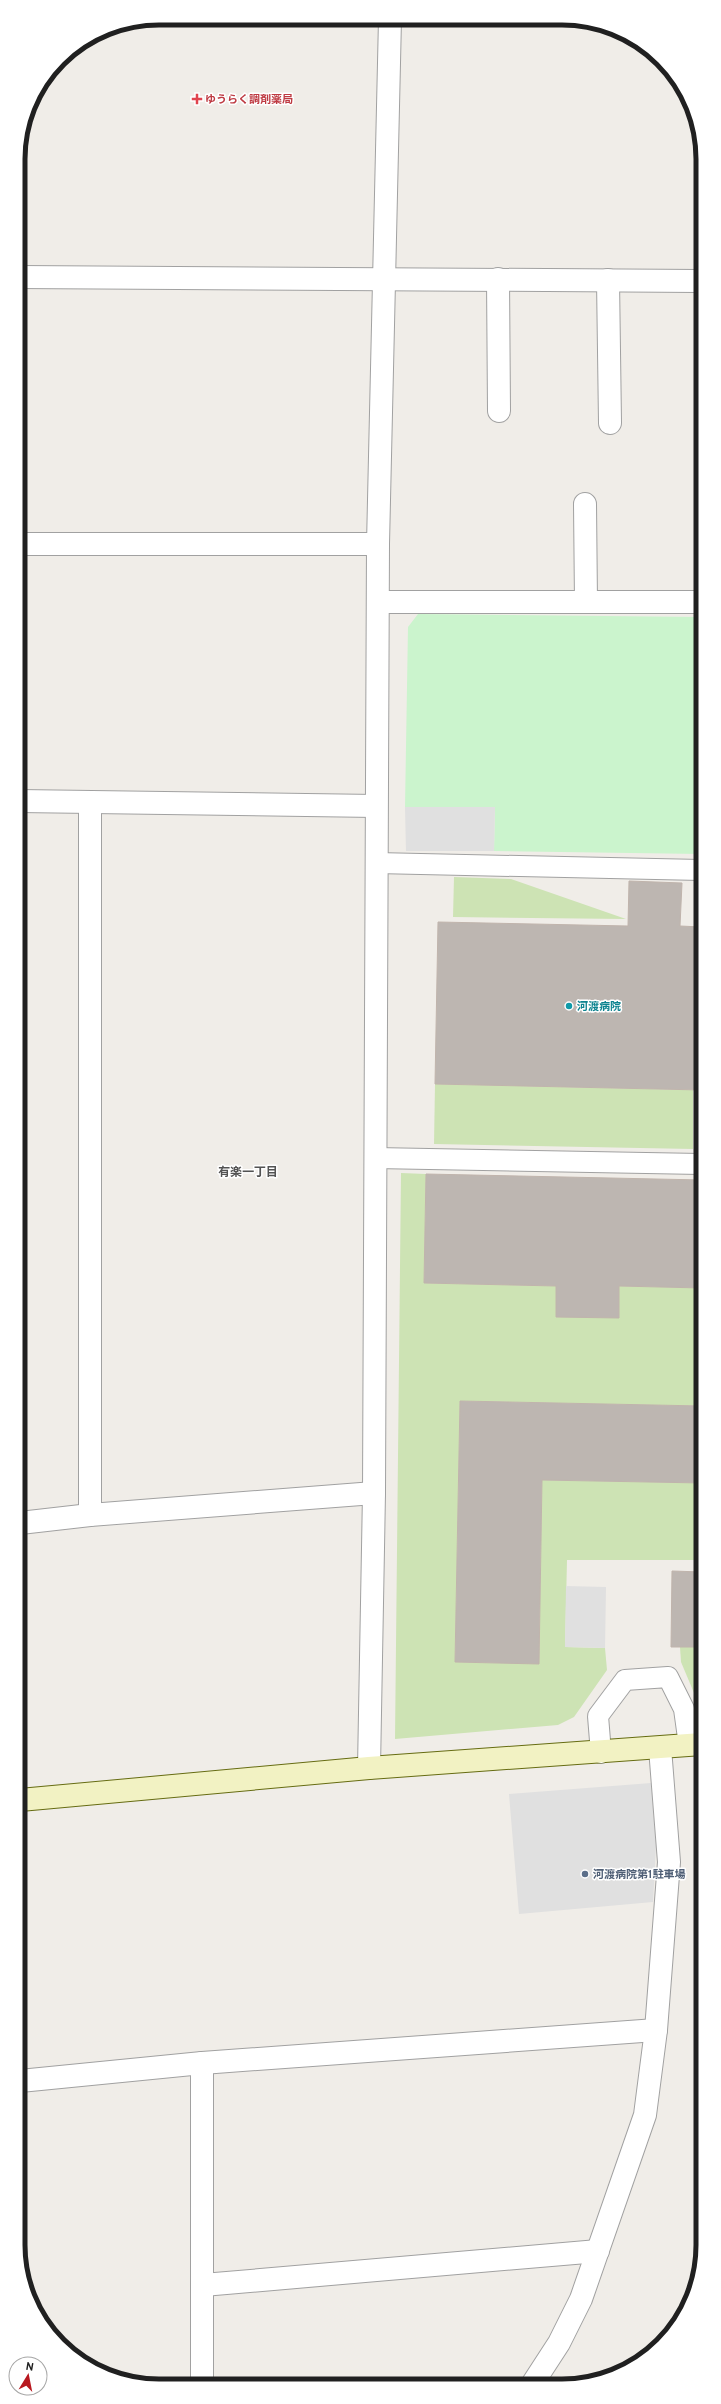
<svg xmlns="http://www.w3.org/2000/svg" width="721" height="2404" font-family="Overpass,'Noto Sans JP',sans-serif">
	<style>
		.grass { fill: #cde3b4 }
		.park { fill: #cbf4cd }
		.parking { fill: #e0e0e0 }
		.building { fill: #bdb6b1; stroke: #c0b4ac }
		.lines { fill: none; stroke-linecap: round; stroke-linejoin: round }
		.lane-casing { stroke: #a1a1a1; stroke-width: 22 }
		.street-casing { stroke: #a1a1a1; stroke-width: 24 }
		.secondary-casing { stroke: #666c12; stroke-width: 24 }
		.lane { stroke: #fff; stroke-width: 20 }
		.street { stroke: #fff; stroke-width: 22 }
		.secondary { stroke: #f2f2c3; stroke-width: 22 }
		.health-dot { fill: #e0444e; stroke: #fff; stroke-width: 1.5 }
		.culture-dot { fill: #0f9aa8; stroke: #fff; stroke-width: 1.5 }
		.service-dot { fill: #5c6f8a; stroke: #fff; stroke-width: 1.5 }
		.labels { text-anchor: middle; stroke-width: 3; stroke-linejoin: round; paint-order: stroke }
		.health-label { font-size: 11px; font-weight: bold; fill: #be3a42; stroke: #fff; text-anchor: start }
		.culture-label { font-size: 11px; font-weight: bold; fill: #0d838f; stroke: #fff; text-anchor: start }
		.service-label { font-size: 11px; font-weight: bold; fill: #4e5e75; stroke: #fff; text-anchor: start }
		.neighbourhood-label { font-size: 12px; font-weight: bold; fill: #535353; stroke: #fff }
		.rim { fill: none; stroke: #202020; stroke-width: 5 }
	</style>
	<rect width="100%" height="100%" fill="#f0ede8"/>
	<!-- grass -->
	<g class="grass">
		<polygon points="454,877 511,879 626,919 453,917"/>
		<polygon points="435,1084 693,1090 693,1149 434,1144"/>
		<polygon points="401,1173 426,1174 424,1283 556,1286 556,1317 619,1286 702,1288 702,1406 460,1401 455,1662 539,1663 542,1480 702,1483 702,1560 567,1560 565,1647 605,1648 607,1670 574,1717 558,1725 395,1739"/>
		<polygon points="680,1647 702,1647 702,1712 681,1662"/>
	</g>
	<!-- park -->
	<polygon class="park" points="418,614 701,617 701,854 494,851 495,807 405,807 408,627"/>
	<!-- parking -->
	<g class="parking">
		<polygon points="405,807 495,807 494,851 406,851"/>
		<polygon points="566,1586 606,1587 605,1648 565,1647"/>
		<polygon points="651,1783 656,1846 653,1902 519,1914 509,1794"/>
	</g>
	<!-- building -->
	<g class="building">
		<polygon points="629,881 682,883 680,926 701,927 701,1090 435,1084 438,922 628,926"/>
		<polygon points="426,1174 702,1180 702,1288 619,1286 619,1318 556,1317 556,1286 424,1283"/>
		<polygon points="460,1401 702,1406 702,1483 542,1480 539,1664 455,1662"/>
		<polygon points="672,1571 702,1572 702,1647 671,1647"/>
	</g>
	<g class="lines">
		<defs>
			<g id="lane">
				<polyline points="376,863 701,870"/>
				<polyline points="375,1158 701,1164"/>
				<polyline points="601,1753 598,1716 625,1680 668,1677 684,1709 689,1745"/>
			</g>
			<g id="street">
				<polyline points="18,277 700,281"/>
				<polyline points="498,279 499,411"/>
				<polyline points="608,280 610,423"/>
				<polyline points="585,504 586,602"/>
				<polyline points="19,544 378,544"/>
				<polyline points="378,602 701,602"/>
				<polyline points="19,801 376,806"/>
				<polyline points="90,802 90,1515"/>
				<polyline points="20,1523 90,1515 374,1493"/>
				<polyline points="369,1768 374,1493 378,544 390,19"/>
				<polyline points="20,2081 202,2063 656,2030"/>
				<polyline points="203,2285 598,2251"/>
				<polyline points="202,2383 202,2063"/>
				<polyline points="533,2383 559,2343 581,2299 645,2115 656,2030 669,1862 660,1748"/>
			</g>
			<polyline id="secondary" points="20,1800 369,1768 702,1744"/>
		</defs>
		<!-- lane casing -->
		<use href="#lane" class="lane-casing"/>
		<!-- street casing -->
		<use href="#street" class="street-casing"/>
		<!-- secondary casing -->
		<use href="#secondary" class="secondary-casing"/>
		<!-- lane -->
		<use href="#lane" class="lane"/>
		<!-- street -->
		<use href="#street" class="street"/>
		<!-- secondary -->
		<use href="#secondary" class="secondary"/>
	</g>
	<!-- markers -->
	<path class="health-dot" d="M195 93h4v4h4v4h-4v4h-4v-4h-4v-4h4z"/>
	<circle class="culture-dot" cx="569" cy="1006" r="4"/>
	<circle class="service-dot" cx="585" cy="1874" r="4"/>
	<g class="labels">
		<!-- health labels -->
		<g class="health-label">
			<text x="205" y="103">ゆうらく調剤薬局</text>
		</g>
		<!-- culture labels -->
		<g class="culture-label">
			<text x="577" y="1010">河渡病院</text>
		</g>
		<!-- service labels -->
		<g class="service-label">
			<text x="593" y="1878">河渡病院第1駐車場</text>
		</g>
		<!-- neighbourhood labels -->
		<g class="neighbourhood-label">
			<text x="248" y="1176">有楽一丁目</text>
		</g>
	</g>
	<!-- crop -->
	<path d="M0 0H721V2404H0ZM159 25H562A134 134 0 0 1 696 159V2245A134 134 0 0 1 562 2379H159A134 134 0 0 1 25 2245V159A134 134 0 0 1 159 25Z" fill="#fff" fill-rule="evenodd"/>
	<path class="rim" d="M159 25H562A134 134 0 0 1 696 159V2245A134 134 0 0 1 562 2379H159A134 134 0 0 1 25 2245V159A134 134 0 0 1 159 25Z"/>
	<!-- north arrow -->
	<g transform="translate(28 2376) rotate(10)"><circle r="19" fill="#ffffff" stroke="#a6a6a6"/>
	<path d="M0-3L7 15L0 10L-7 15Z" fill="#b8181f"/>
	<text y="-6" font-size="11" font-weight="bold" text-anchor="middle" fill="#202020">N</text>
	</g>
</svg>
